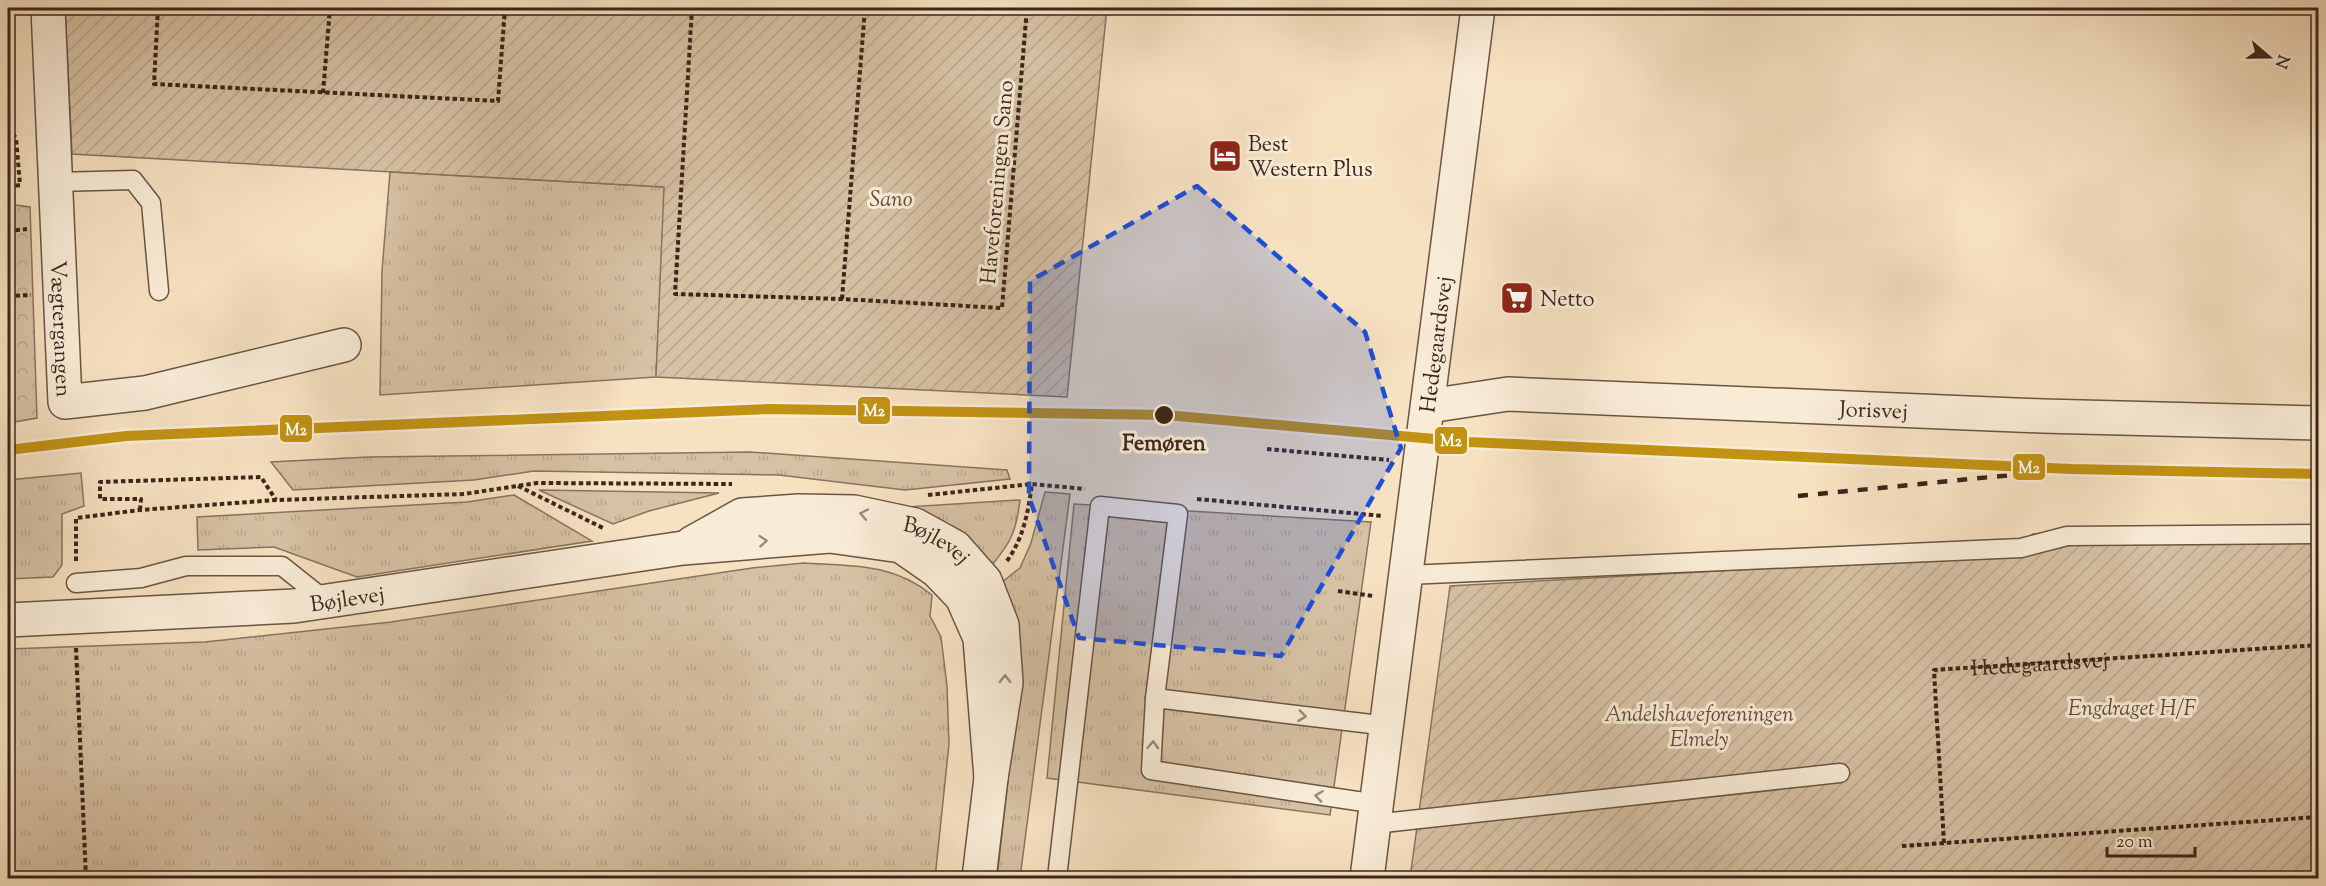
<svg xmlns="http://www.w3.org/2000/svg" width="2326" height="886" font-family="'Sorts Mill Goudy',serif">
	<style>
		.grass { fill: url(#grass-tufts); stroke: #88745e; stroke-width: 1.5 }
		.forest { fill: url(#forest-crowns); stroke: #88745e; stroke-width: 1.5 }
		.garden { fill: url(#garden-furrows); stroke: #88745e; stroke-width: 1.5 }
		.lines { fill: none; stroke-linecap: round; stroke-linejoin: round }
		.service-casing { stroke: #695543; stroke-width: 21 }
		.minor-casing { stroke: #695543; stroke-width: 36 }
		.tertiary-casing { stroke: #695543; stroke-width: 36 }
		.path { stroke: #3a2619; stroke-width: 4; stroke-dasharray: 4.5 3; stroke-linecap: butt }
		.service { stroke: #f9ecd7; stroke-width: 18 }
		.minor { stroke: #f9ecd7; stroke-width: 33 }
		.tertiary { stroke: #f9ecd7; stroke-width: 33 }
		.rail { stroke: #3a2619; stroke-width: 4.5; stroke-dasharray: 10 10; stroke-linecap: butt }
		.metro-1-casing { stroke: #f9ecd7; stroke-width: 15 }
		.metro-1 { stroke: #c29213; stroke-width: 10 }
		.oneway { stroke: #9a8978 }
		.marked { fill: #1d4ed8; fill-opacity: 0.2; stroke: #1d4ed8; stroke-width: 4.5; stroke-dasharray: 12 8; stroke-linejoin: round }
		.stop-dot { fill: #3a2619; stroke: #f9ecd7; stroke-width: 2 }
		.labels { text-anchor: middle; stroke-width: 6; stroke-linejoin: round; paint-order: stroke }
		.poi-label { font-size: 22px; fill: #3a2619; stroke: #f9ecd7; text-anchor: start }
		.street-label { font-size: 22px; fill: #3a2619; stroke: #f9ecd7 }
		.park-label { font-size: 22px; font-style: italic; fill: #614d3c; stroke: #f9ecd7 }
		.stop-label { font-size: 22px; font-weight: bold; fill: #3a2619; stroke: #f9ecd7 }
		.line-badge { stroke: #f9ecd7; stroke-width: 2 }
		.badge-label { font-size: 16px; text-anchor: middle; font-weight: bold; fill: #fff }
	</style>
	<defs>
		<pattern id="grass-tufts" width="24" height="20" patternUnits="userSpaceOnUse" patternTransform="scale(1.5)"><rect width="24" height="20" fill="#d6c1a4"/><path d="M3 7l-1-3M5 7V3M7 7l1-3M15 17l-1-3M17 17v-4M19 17l1-3" fill="none" stroke="#b8a68d"/></pattern>
		<pattern id="forest-crowns" width="20" height="18" patternUnits="userSpaceOnUse" patternTransform="scale(1.5)"><rect width="20" height="18" fill="#d6c1a4"/><path d="M2 6a3 3 0 1 1 6 0M12 15a3 3 0 1 1 6 0" fill="none" stroke="#b8a68d"/></pattern>
		<pattern id="garden-furrows" width="10" height="10" patternUnits="userSpaceOnUse" patternTransform="scale(1.5)"><rect width="10" height="10" fill="#d6c1a4"/><path d="M-1 1l2-2M0 10L10 0M9 11l2-2" fill="none" stroke="#b8a68d"/></pattern>
	</defs>
	<rect width="100%" height="100%" fill="#f6e1c1"/>
	<filter id="stains"><feTurbulence type="fractalNoise" baseFrequency=".00333" numOctaves="4"/><feColorMatrix values="0 0 0 0 .2 0 0 0 0 .09 0 0 0 0 .02 0 0 0 .5 -.17"/></filter>
	<radialGradient id="worn" r=".72"><stop offset=".6" stop-color="#630" stop-opacity="0"/><stop offset="1" stop-color="#630" stop-opacity=".3"/></radialGradient>
	<!-- grass -->
	<g class="grass">
		<polygon points="390,172 665,187 656,377 380,395 382,271"/>
		<polygon points="750,452 1007,470 1010,479 905,490 779,475 534,471 474,480 293,490 271,462 368,457"/>
		<polygon points="81,473 84,506 62,514 62,565 53,577 8,579 8,480"/>
		<polygon points="539,490 719,493 649,511 613,524"/>
		<polygon points="1045,492 1070,494 1020,878 997,878 1013,735 1001,583 1020,568 1031,543"/>
		<polygon points="514,495 592,541 357,577 274,547 198,550 197,517 467,502"/>
		<path d="M1020 500C1016 534 1010 543 989 569L890 508Z"/>
		<polygon points="1074,504 1371,522 1330,815 1047,778"/>
		<path d="M804 563C852 566 892 563 932 595L930 616 941 637 947 686 949 744 935 878H8V649L205 642 391 622 752 568Z"/>
	</g>
	<!-- forest -->
	<polygon class="forest" points="8,204 30,207 37,418 8,423"/>
	<!-- garden -->
	<g class="garden">
		<polygon points="65,8 1107,8 1067,397 656,377 664,187 72,154"/>
		<polygon points="2033,534 2318,537 2318,878 1410,878 1450,586 2000,555"/>
	</g>
	<g class="lines">
		<defs>
			<g id="service">
				<polyline points="56,182 133,180 151,203 159,291"/>
				<polyline points="1407,575 2021,548 2067,536 2318,534"/>
				<polyline points="76,583 141,578 186,566 282,566 326,601"/>
				<polyline points="1377,804 1151,770 1155,698 1388,726"/>
				<polyline points="1374,824 1840,773"/>
				<polyline points="1057,878 1100,506 1178,514 1155,698"/>
			</g>
			<g id="minor">
				<path id="s2" d="M48 8 65 402 145 393 344 345"/>
				<path id="s3" d="M1429 406 1508 394 2042 416 2318 423"/>
				<path id="s4" d="M1367 878 1478 8"/>
			</g>
			<g id="tertiary">
				<path id="s5" d="M692 543 742 515 799 511 854 512 915 525 955 547 985 581 1002 625 1006 683 991 778 979 878"/>
				<path id="s6" d="M8 620 294 606 683 548 830 536 901 546 937 571 962 597 980 638 991 778"/>
			</g>
		</defs>
		<!-- service casing -->
		<use href="#service" class="service-casing"/>
		<!-- minor casing -->
		<use href="#minor" class="minor-casing"/>
		<!-- tertiary casing -->
		<use href="#tertiary" class="tertiary-casing"/>
		<!-- path -->
		<g class="path">
			<polyline points="158,8 154,84 498,101 505,8"/>
			<polyline points="692,8 675,294 842,299 1002,308 1027,8"/>
			<polyline points="323,93 330,8"/>
			<polyline points="8,128 16,138 20,185"/>
			<polyline points="8,186 22,185"/>
			<polyline points="8,231 27,229"/>
			<polyline points="8,296 31,295"/>
			<polyline points="842,299 865,8"/>
			<polyline points="1267,449 1389,460"/>
			<polyline points="518,486 603,528"/>
			<polyline points="928,495 1032,484 1085,489"/>
			<polyline points="1197,499 1383,516"/>
			<polyline points="140,510 141,499 100,499 100,482 261,477 276,500"/>
			<polyline points="76,561 76,518 140,510 276,500 464,494 537,483 732,484"/>
			<path d="M1007 561C1024 537 1028 512 1032 484"/>
			<polyline points="1338,591 1373,596"/>
			<polyline points="76,648 86,878"/>
			<path id="s1" d="M1944 843 1934 670 2318 645"/>
			<polyline points="1902,846 2318,817"/>
		</g>
		<!-- service -->
		<use href="#service" class="service"/>
		<!-- minor -->
		<use href="#minor" class="minor"/>
		<!-- tertiary -->
		<use href="#tertiary" class="tertiary"/>
		<!-- rail -->
		<polyline class="rail" points="1798,496 2072,469"/>
		<defs>
			<polyline id="metro-1" points="8,450 126,436 769,409 1166,415 1468,442 2072,469 2318,474"/>
		</defs>
		<!-- metro-1 casing -->
		<use href="#metro-1" class="metro-1-casing"/>
		<!-- metro-1 -->
		<use href="#metro-1" class="metro-1"/>
	</g>
	<!-- one-way arrows -->
	<defs><path id="oneway-chevron" d="M-2-3.5L2.5 0L-2 3.5" fill="none" stroke-width="1.6" stroke-linecap="round" stroke-linejoin="round" transform="scale(1.5)"/></defs>
	<g class="oneway">
		<use href="#oneway-chevron" transform="translate(864 514) rotate(-168)"/>
		<use href="#oneway-chevron" transform="translate(763 541) rotate(-5)"/>
		<use href="#oneway-chevron" transform="translate(1005 679) rotate(-90)"/>
		<use href="#oneway-chevron" transform="translate(1302 716) rotate(7)"/>
		<use href="#oneway-chevron" transform="translate(1153 745) rotate(-87)"/>
		<use href="#oneway-chevron" transform="translate(1319 796) rotate(-172)"/>
	</g>
	<!-- marked area -->
	<path class="marked" d="M1197 186 1365 332 1401 448 1281 656 1079 638 1029 497 1030 281Z"/>
	<!-- icons -->
	<defs>
		<symbol id="hotel-square" viewBox="-11 -11 22 22"><rect x="-9" y="-9" width="18" height="18" rx="4" fill="#8f2418" stroke="#f9ecd7"/><path d="M-6-4.5h1.5V1H6V5H4.5V3h-9V5H-6ZM-4 0a1.8 1.8 0 1 1 3.6 0ZM.5 0V-2.5h3Q6-2.5 6 0Z" fill="#fff"/></symbol>
		<symbol id="supermarket-square" viewBox="-11 -11 22 22"><rect x="-9" y="-9" width="18" height="18" rx="4" fill="#8f2418" stroke="#f9ecd7"/><path d="M-6-5.5h2.5l.6 2H6L4.5 2H-2.5L-4.4-4H-6ZM-1.5 3.2a1.3 1.3 0 1 0 .1 0ZM3 3.2a1.3 1.3 0 1 0 .1 0Z" fill="#fff"/></symbol>
	</defs>
	<g fill-rule="evenodd">
		<use href="#hotel-square" x="1206" y="137" width="38" height="38"/>
		<use href="#supermarket-square" x="1498" y="279" width="38" height="38"/>
	</g>
	<!-- markers -->
	<circle class="stop-dot" cx="1164" cy="415" r="10"/>
	<g class="labels">
		<!-- poi labels -->
		<g class="poi-label">
			<text x="1248" y="151">Best<tspan x="1248" dy="25">Western Plus</tspan></text>
			<text x="1540" y="306">Netto</text>
		</g>
		<!-- street labels -->
		<g class="street-label">
			<text transform="translate(996 182) rotate(-85)" y="8">Haveforeningen Sano</text>
			<text dy="8" stroke="none"><textPath href="#s2" startOffset="321">Vægtergangen</textPath></text>
			<text dy="8" stroke="none"><textPath href="#s4" startOffset="538">Hedegaardsvej</textPath></text>
			<text dy="8" stroke="none"><textPath href="#s3" startOffset="446">Jorisvej</textPath></text>
			<text dy="8" stroke="none"><textPath href="#s5" startOffset="258">Bøjlevej</textPath></text>
			<text dy="8" stroke="none"><textPath href="#s6" startOffset="340">Bøjlevej</textPath></text>
			<text dy="8" stroke="none"><textPath href="#s1" startOffset="279">Hedegaardsvej</textPath></text>
		</g>
		<!-- park labels -->
		<g class="park-label">
			<text x="891" y="206">Sano</text>
			<text x="2132" y="715">Engdraget H/F</text>
			<text x="1699" y="721">Andelshaveforeningen<tspan x="1699" dy="25">Elmely</tspan></text>
		</g>
		<!-- stop labels -->
		<g class="stop-label">
			<text x="1164" y="450">Femøren</text>
		</g>
	</g>
	<g class="line-badge">
		<rect x="857" y="396" width="34" height="29" rx="6" fill="#c29213"/>
		<rect x="279" y="414" width="34" height="29" rx="6" fill="#c29213"/>
		<rect x="1434" y="426" width="34" height="29" rx="6" fill="#c29213"/>
		<rect x="2012" y="453" width="34" height="28" rx="6" fill="#c29213"/>
	</g>
	<g class="badge-label">
		<text x="874" y="416">M2</text>
		<text x="296" y="435">M2</text>
		<text x="1451" y="446">M2</text>
		<text x="2029" y="473">M2</text>
	</g>
	<!-- margin -->
	<rect width="2326" height="886" fill="none" stroke="#f6e1c1" stroke-width="30"/>
	<rect x="9" y="9" width="2308" height="868" fill="none" stroke="#3a2619" stroke-width="3"/>
	<rect x="15" y="15" width="2296" height="856" fill="none" stroke="#3a2619" stroke-width="1.5"/>
	<!-- north arrow -->
	<g transform="translate(2269 57) rotate(110)" stroke="#f9ecd7" stroke-width="4.5" paint-order="stroke">
	<path d="M0-4.5L10 22L0 15L-10 22Z" fill="#3a2619"/>
	<text y="-9" font-size="16" font-weight="bold" text-anchor="middle" fill="#3a2619">N</text>
	</g>
	<!-- scale -->
	<path d="M2107 847v9h88v-9" fill="none" stroke="#3a2619" stroke-width="3"/>
	<text x="2116" y="847" font-size="18" fill="#3a2619" stroke="#f9ecd7" stroke-width="4.5" paint-order="stroke">20 m</text>
	<rect width="100%" height="100%" filter="url(#stains)"/>
	<rect width="100%" height="100%" fill="url(#worn)"/>
</svg>
